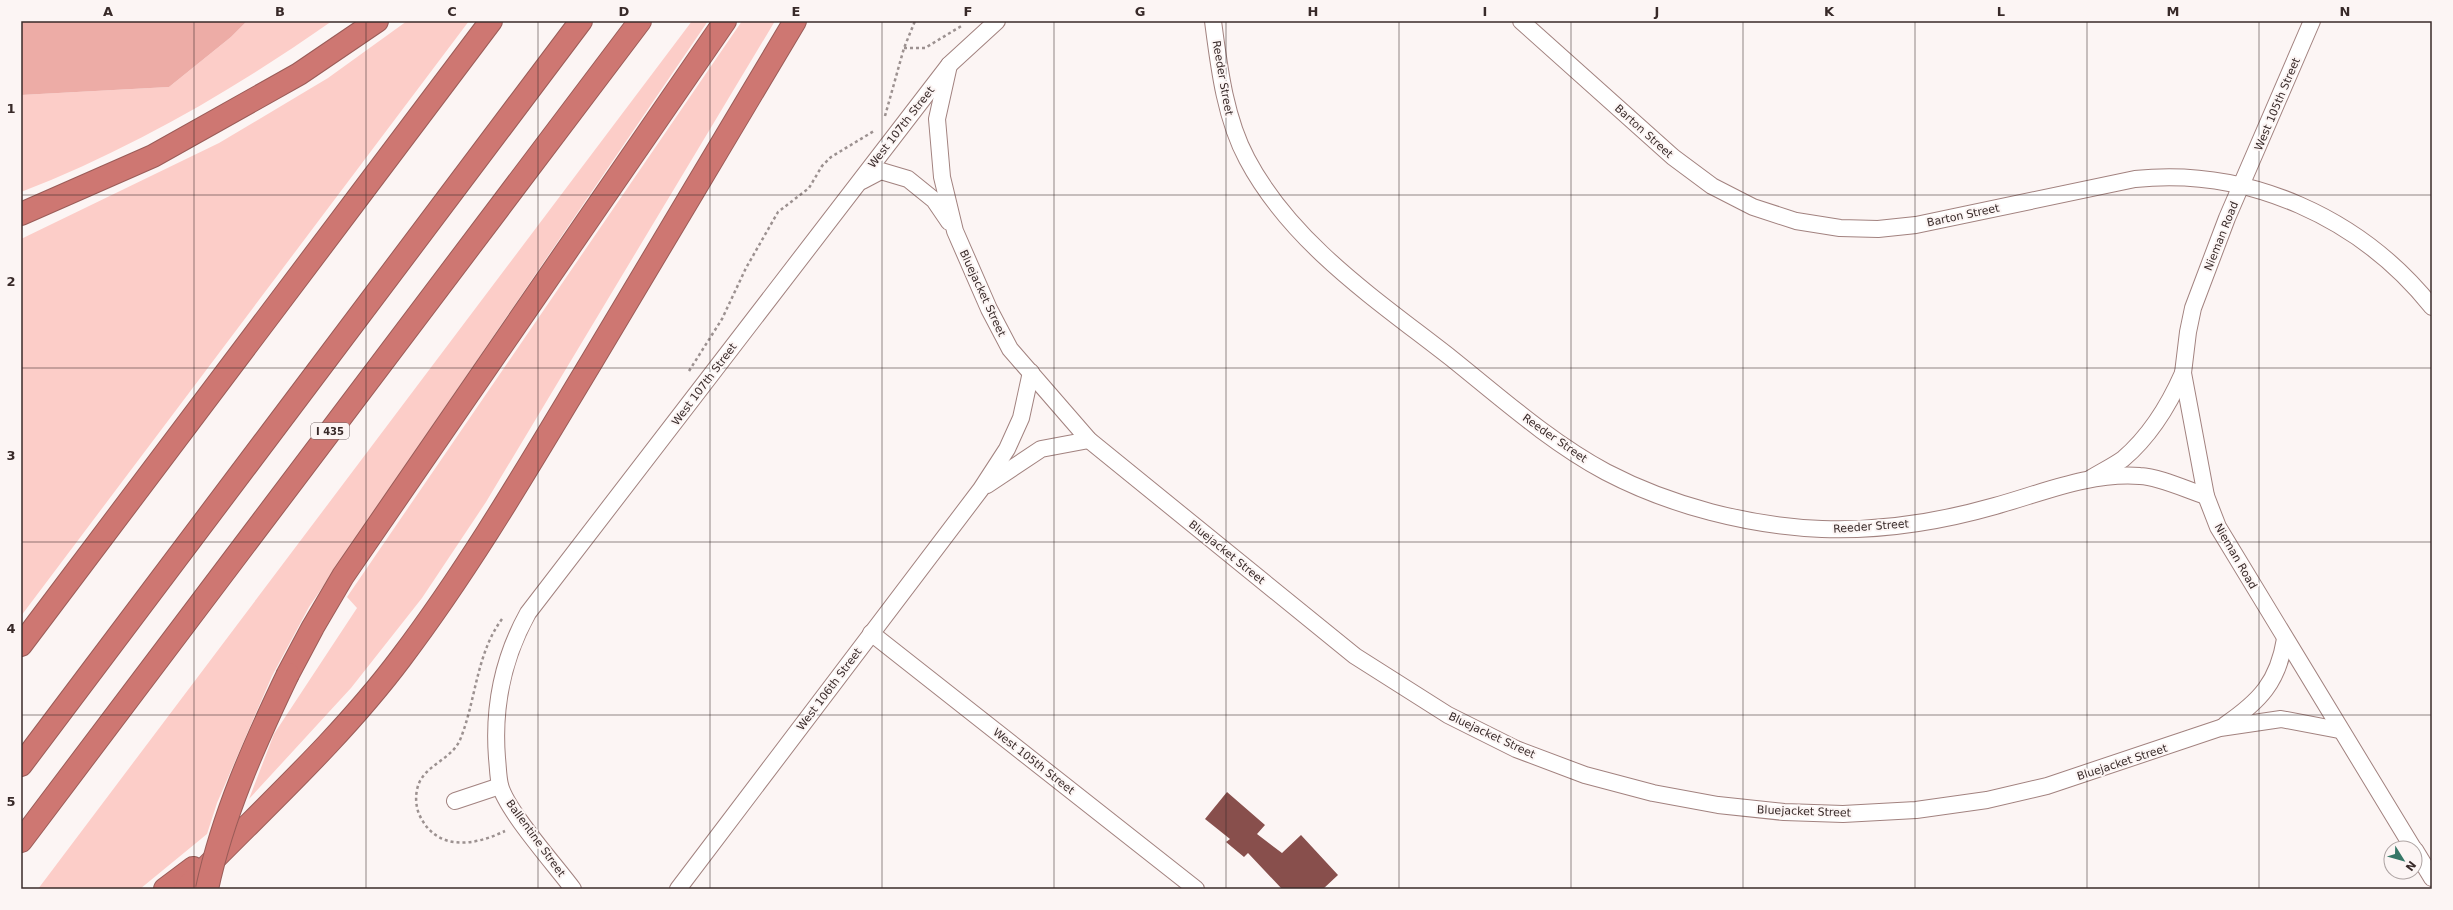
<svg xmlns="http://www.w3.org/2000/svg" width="2453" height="910" font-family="'DejaVu Sans',sans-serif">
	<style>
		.green { fill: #fccdc8 }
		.forest { fill: #edaca6 }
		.building { fill: #884f4c }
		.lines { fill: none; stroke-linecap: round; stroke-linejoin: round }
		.minor-casing { stroke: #a2827f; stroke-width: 18 }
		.motorway-casing { stroke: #9a5c58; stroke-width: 24 }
		.path { stroke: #9c9190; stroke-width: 2.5; stroke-dasharray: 3 3; stroke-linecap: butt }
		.minor { stroke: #fff; stroke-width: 16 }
		.motorway { stroke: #ce7772; stroke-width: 22 }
		.motorway-bridge-casing { stroke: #9a5c58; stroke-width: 24; stroke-linecap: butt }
		.motorway-bridge { stroke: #ce7772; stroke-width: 22 }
		.grid { fill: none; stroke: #382a29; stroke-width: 1; stroke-opacity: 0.55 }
		.labels { text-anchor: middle; stroke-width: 4; stroke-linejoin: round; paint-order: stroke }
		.shield { fill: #fcf5f4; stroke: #736766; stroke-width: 1 }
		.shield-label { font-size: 10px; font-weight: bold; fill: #382a29 }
		.street-label { font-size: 11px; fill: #382a29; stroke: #fcf5f4 }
		.neatline { fill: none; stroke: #382a29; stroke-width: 1.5 }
		.grid-label { font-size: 13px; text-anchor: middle; font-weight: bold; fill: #382a29 }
	</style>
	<rect width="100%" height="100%" fill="#fcf5f4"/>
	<!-- green -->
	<g class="green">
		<path d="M247 21H332C235 89 132 149 21 192V95L169 87 231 37Z"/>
		<polygon points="407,21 469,21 21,616 21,239 219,143 328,78"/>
		<polygon points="692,21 708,21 309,607 272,676 217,803 207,834 140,889 38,889"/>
		<polygon points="742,21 775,21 486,502 422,598 351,688 249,799 274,734 357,608 347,597"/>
	</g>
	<!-- forest -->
	<polygon class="forest" points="21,21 247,21 231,37 169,87 21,95"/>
	<!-- building -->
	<polygon class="building" points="1227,792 1265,825 1257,834 1282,853 1301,835 1338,875 1323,889 1282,889 1248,853 1244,857 1226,842 1230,839 1205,819"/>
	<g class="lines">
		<defs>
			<g id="minor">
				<path d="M1213 21C1219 67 1225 118 1247 159 1292 244 1377 300 1451 358 1501 398 1550 442 1606 472 1671 506 1749 526 1822 529 1880 531 1939 522 1995 506 2042 493 2091 472 2140 476 2160 477 2187 490 2206 496"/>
				<path d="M1521 21 1673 157 1712 186 1753 207 1796 221 1840 228 1878 229 1916 225 2135 179C2249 167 2361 218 2432 307"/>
				<polyline points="2312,21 2227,218 2193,308 2188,332 2183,373 2206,496 2218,527 2413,848"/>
				<polyline points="949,65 937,119 942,177 955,231 989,309 1010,349 1089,440 1355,656 1448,715 1516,749 1585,775 1653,793 1718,805 1784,812 1843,814 1916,810 1987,800 2047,786 2220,728 2281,719 2339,730"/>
				<polyline points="862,181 881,171 908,179 934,200 949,222"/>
				<path d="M2091 478C2101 472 2113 466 2123 459 2150 436 2169 405 2183 373"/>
				<polyline points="987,485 1041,449 1089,440"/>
				<polyline points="871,633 1196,889"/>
				<path d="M2225 725C2260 701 2278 682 2285 639"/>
				<polyline points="455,801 500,786"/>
				<polyline points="2415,850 2432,878"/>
				<path d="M573 889C556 866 506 810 500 785 498 777 498 767 497 758 493 707 503 658 528 613L949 65 997 21"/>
				<polyline points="678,889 981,489 1007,449 1021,418 1031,372"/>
			</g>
			<g id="motorway">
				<polyline points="21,214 153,156 299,74 377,21"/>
				<polyline points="21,645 491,21"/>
				<polyline points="288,674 313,627 343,576 725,21"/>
				<polyline points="21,765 581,21"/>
				<polyline points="21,841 640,21"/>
				<polyline points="165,889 193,868"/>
				<path d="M185 889C257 814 338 742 401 658 472 564 531 462 592 361 660 248 727 134 795 21"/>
			</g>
		</defs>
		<!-- minor casing -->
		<use href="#minor" class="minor-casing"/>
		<!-- motorway casing -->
		<use href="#motorway" class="motorway-casing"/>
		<!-- path -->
		<g class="path">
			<polyline points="904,48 925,48 963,25"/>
			<polyline points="885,116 904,48 915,21"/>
			<polyline points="689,371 722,319 746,268 778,212 809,188 822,166 831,157 874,131"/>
			<path d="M502 619C476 654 476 701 460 740 452 758 429 764 420 781 415 791 415 804 419 814 436 852 474 846 505 831"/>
		</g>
		<!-- minor -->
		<use href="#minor" class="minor"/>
		<!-- motorway -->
		<use href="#motorway" class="motorway"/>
		<defs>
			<path id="motorway-bridge" d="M207 889C223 814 255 743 288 674"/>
		</defs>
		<!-- motorway-bridge casing -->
		<use href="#motorway-bridge" class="motorway-bridge-casing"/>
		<!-- motorway-bridge -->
		<use href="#motorway-bridge" class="motorway-bridge"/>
	</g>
	<!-- grid -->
	<path class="grid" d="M194 21V889M366 21V889M538 21V889M710 21V889M882 21V889M1054 21V889M1226 21V889M1399 21V889M1571 21V889M1743 21V889M1915 21V889M2087 21V889M2259 21V889M21 195H2432M21 368H2432M21 542H2432M21 715H2432"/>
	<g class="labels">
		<!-- shield labels -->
		<rect class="shield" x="311" y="423" width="38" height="16" rx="3"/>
		<g class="shield-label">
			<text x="330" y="435">I 435</text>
		</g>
		<!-- street labels -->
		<g class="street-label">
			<text transform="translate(1223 78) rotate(80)" y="4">Reeder Street</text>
			<text transform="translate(2277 104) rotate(-67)" y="4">West 105th Street</text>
			<text transform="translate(901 127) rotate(-52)" y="4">West 107th Street</text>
			<text transform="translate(1644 131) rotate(42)" y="4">Barton Street</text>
			<text transform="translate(1963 215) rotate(-12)" y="4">Barton Street</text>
			<text transform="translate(2221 236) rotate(-68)" y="4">Nieman Road</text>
			<text transform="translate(983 293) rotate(65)" y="4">Bluejacket Street</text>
			<text transform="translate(704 384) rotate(-53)" y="4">West 107th Street</text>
			<text transform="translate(1555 438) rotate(35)" y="4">Reeder Street</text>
			<text transform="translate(1871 526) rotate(-4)" y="4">Reeder Street</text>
			<text transform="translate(1227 552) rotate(39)" y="4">Bluejacket Street</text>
			<text transform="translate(2236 556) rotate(60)" y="4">Nieman Road</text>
			<text transform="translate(829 689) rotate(-53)" y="4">West 106th Street</text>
			<text transform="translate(1492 735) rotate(25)" y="4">Bluejacket Street</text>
			<text transform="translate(1034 761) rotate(38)" y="4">West 105th Street</text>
			<text transform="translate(2122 762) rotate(-18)" y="4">Bluejacket Street</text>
			<text transform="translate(1804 811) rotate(2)" y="4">Bluejacket Street</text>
			<text transform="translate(536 838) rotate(54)" y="4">Ballentine Street</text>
		</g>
	</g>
	<!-- border -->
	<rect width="2453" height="910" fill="none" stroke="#fcf5f4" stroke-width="44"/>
	<!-- north arrow -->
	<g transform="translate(2403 860) rotate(127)"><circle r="19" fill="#fcf5f4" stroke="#aea4a3"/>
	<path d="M0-3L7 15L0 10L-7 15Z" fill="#367767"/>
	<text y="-6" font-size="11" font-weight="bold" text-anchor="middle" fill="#382a29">N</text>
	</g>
	<rect x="22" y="22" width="2409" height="866" class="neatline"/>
	<g class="grid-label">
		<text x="108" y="16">A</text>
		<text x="280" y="16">B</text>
		<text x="452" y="16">C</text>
		<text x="624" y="16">D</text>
		<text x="796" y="16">E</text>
		<text x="968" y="16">F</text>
		<text x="1140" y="16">G</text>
		<text x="1313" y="16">H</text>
		<text x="1485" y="16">I</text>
		<text x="1657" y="16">J</text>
		<text x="1829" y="16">K</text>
		<text x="2001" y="16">L</text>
		<text x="2173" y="16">M</text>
		<text x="2345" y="16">N</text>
		<text x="11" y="113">1</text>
		<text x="11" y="286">2</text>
		<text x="11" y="460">3</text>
		<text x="11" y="633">4</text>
		<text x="11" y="806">5</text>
	</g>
</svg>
